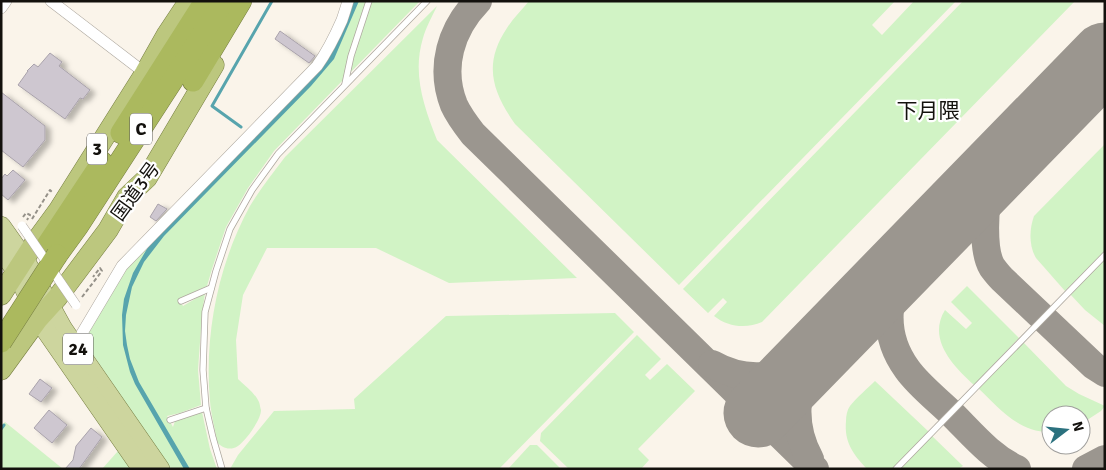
<svg xmlns="http://www.w3.org/2000/svg" width="1106" height="470" font-family="Signika,'Noto Sans JP',sans-serif">
	<style>
		.green { fill: #d1f3c5 }
		.water { fill: #57a4ad }
		.lines { fill: none; stroke-linecap: round; stroke-linejoin: round }
		.stream { stroke: #57a4ad; stroke-width: 3 }
		.taxiway { stroke: #9b968f; stroke-width: 28 }
		.runway { stroke: #9b968f; stroke-width: 69 }
		.building { fill: #cec7d0; stroke: #a9a2ab; filter: url(#shadow) }
		.service-casing { stroke: #aea89f; stroke-width: 7 }
		.minor-casing { stroke: #aea89f; stroke-width: 12 }
		.primary-casing { stroke: #767e42; stroke-width: 20 }
		.trunk-casing { stroke: #767e42; stroke-width: 21 }
		.motorway-casing { stroke: #767e42; stroke-width: 22 }
		.path { stroke: #959189; stroke-width: 2; stroke-dasharray: 4 2.5; stroke-linecap: butt }
		.service { stroke: #fff; stroke-width: 5.5 }
		.minor { stroke: #fff; stroke-width: 11 }
		.primary { stroke: #cdd59e; stroke-width: 19 }
		.trunk { stroke: #bcc77e; stroke-width: 20 }
		.motorway { stroke: #abb95e; stroke-width: 21 }
		.pedestrian-bridge-casing { stroke: #aea89f; stroke-width: 10; stroke-linecap: butt }
		.motorway-bridge-casing { stroke: #767e42; stroke-width: 22; stroke-linecap: butt }
		.pedestrian-bridge { stroke: #fff; stroke-width: 9 }
		.motorway-bridge { stroke: #abb95e; stroke-width: 21 }
		.labels { text-anchor: middle; stroke-width: 4.5; stroke-linejoin: round; paint-order: stroke }
		.shield { fill: #fff; stroke: #5a5856; stroke-width: 1 }
		.shield-label { font-size: 18px; font-weight: bold; fill: #13110d }
		.street-label { font-size: 19px; fill: #13110d; stroke: #fff }
		.quarter-label { font-size: 21px; fill: #13110d; stroke: #fff }
	</style>
	<defs>
		<filter id="shadow"><feDropShadow dx="5.5" dy="3" stdDeviation="2.5" flood-color="#0004"/></filter>
	</defs>
	<rect width="100%" height="100%" fill="#faf4ea"/>
	<!-- green -->
	<g class="green">
		<polygon points="353,1 420,1 274,151 248,188 226,227 212,269 207,286 179,299 183,306 205,293 202,314 198,370 201,405 180,413 167,416 173,427 175,421 202,412 210,449 217,469 171,469 83,340 130,262 308,83"/>
		<path d="M529 1H895L872 25 882 35 914 1H956L679 285 515 124C492 91 483 64 507 28 513 18 522 10 529 1Z"/>
		<path d="M963 1H1075L762 322C746 329 728 327 714 316L727 302 723 298 708 313 683 289Z"/>
		<path d="M437 6C432 17 426 27 423 38 412 74 424 107 437 140L577 278 449 283 376 248H267L243 295 236 340 238 379C245 386 255 393 259 402 260 405 260 407 261 410 261 420 246 440 238 446 230 451 222 448 217 442 215 428 211 415 210 401 204 336 218 264 250 206 260 189 273 173 285 157Z"/>
		<path d="M1105 144V251L1065 291 1036 258C1029 246 1029 230 1034 216Z"/>
		<polygon points="1105,258 1105,326 1085,310 1070,294"/>
		<path d="M967 286 1019 338 974 385C953 366 927 339 945 310L966 329 972 323 951 302Z"/>
		<polygon points="615,313 634,332 499,469 230,469 238,455 274,411 355,409 354,399 446,316"/>
		<polygon points="637,335 661,359 645,375 650,380 667,364 695,391 638,449 649,460 641,469 569,469 540,441 541,433"/>
		<path d="M1023 342 1066 386 1079 394 1105 406 1101 411 1081 424V415H1051V432C1019 433 999 408 978 388Z"/>
		<path d="M875 381 929 432 893 469H867C853 454 844 442 846 421 846 416 847 410 850 406 857 397 867 389 875 381Z"/>
		<polygon points="5,422 63,469 1,469 1,426"/>
		<polygon points="932,436 963,466 958,469 900,469"/>
		<polygon points="530,445 537,445 561,469 508,469"/>
		<polygon points="118,451 130,469 102,469"/>
	</g>
	<!-- water -->
	<polygon class="water" points="353,1 359,1 334,59 311,86 164,236 144,262 132,287 126,315 125,331 127,345 130,359 139,382 190,469 184,469 135,384 130,372 123,345 122,315 124,299 133,273 148,247 308,83"/>
	<g class="lines">
		<!-- stream -->
		<g class="stream">
			<polyline points="241,127 212,106 272,1"/>
			<polyline points="1,429 4,425"/>
		</g>
		<!-- taxiway -->
		<g class="taxiway">
			<path d="M478 1C451 29 439 67 454 105 459 116 466 125 473 134L815 469"/>
			<path d="M1001 165C997 172 993 179 991 186 984 204 982 250 992 267 995 271 998 275 1002 279L1094 366 1105 373"/>
			<path d="M914 254C886 288 880 332 907 369 919 386 939 401 953 415 973 435 991 457 1017 469"/>
			<path d="M712 364C745 383 781 379 812 358"/>
			<path d="M810 459C792 427 794 391 812 358"/>
			<polyline points="1086,469 1105,459"/>
		</g>
		<!-- runway -->
		<polyline class="runway" points="758,413 1105,57"/>
	</g>
	<!-- building -->
	<g class="building">
		<polygon points="280,31 315,56 309,63 275,39"/>
		<polygon points="50,53 62,62 59,66 90,90 83,99 80,98 65,119 18,85 28,71 27,71 34,64 38,67"/>
		<polygon points="1,92 45,126 45,140 23,167 1,150"/>
		<polygon points="13,170 25,180 8,200 1,194 1,179 5,174 7,176"/>
		<polygon points="158,204 167,209 156,221 150,217"/>
		<polygon points="40,379 52,388 41,402 29,394"/>
		<polygon points="49,410 67,425 52,443 34,428"/>
		<polygon points="91,428 102,437 79,469 65,469 73,460 76,446"/>
	</g>
	<g class="lines">
		<defs>
			<g id="service">
				<polyline points="345,84 351,56 369,1"/>
				<polyline points="181,301 211,288"/>
				<polyline points="170,420 206,408"/>
				<polyline points="222,469 213,438 206,408 203,370 205,312 216,271 230,229 252,190 278,154 427,1"/>
				<polyline points="896,469 1105,255"/>
			</g>
			<g id="minor">
				<polyline points="51,1 145,73"/>
				<polyline points="1,8 6,1"/>
				<path d="M75 345 122 266 317 66C327 52 335 36 342 20 344 14 346 8 348 1"/>
			</g>
			<g id="primary">
				<polyline points="1,226 25,260 63,329 160,469"/>
				<polyline points="1,250 17,272 38,319 142,469"/>
			</g>
			<g id="trunk">
				<polyline points="1,295 36,241 58,211 145,73 167,34 189,1"/>
				<polyline points="1,370 38,319 57,298 108,230 127,197 147,178 214,65"/>
			</g>
			<g id="motorway">
				<polyline points="193,81 241,1"/>
				<polyline points="121,133 205,1"/>
				<polyline points="47,245 102,162"/>
				<polyline points="57,255 78,226 224,1"/>
			</g>
		</defs>
		<!-- service casing -->
		<use href="#service" class="service-casing"/>
		<!-- minor casing -->
		<use href="#minor" class="minor-casing"/>
		<!-- primary casing -->
		<use href="#primary" class="primary-casing"/>
		<!-- trunk casing -->
		<use href="#trunk" class="trunk-casing"/>
		<!-- motorway casing -->
		<use href="#motorway" class="motorway-casing"/>
		<!-- path -->
		<g class="path">
			<polyline points="23,217 26,213 30,215 27,220"/>
			<polyline points="32,219 50,190 52,192"/>
			<polyline points="82,297 102,271 100,268 93,277"/>
		</g>
		<!-- service -->
		<use href="#service" class="service"/>
		<!-- minor -->
		<use href="#minor" class="minor"/>
		<!-- primary -->
		<use href="#primary" class="primary"/>
		<!-- trunk -->
		<use href="#trunk" class="trunk"/>
		<!-- motorway -->
		<use href="#motorway" class="motorway"/>
		<defs>
			<polyline id="pedestrian-bridge" points="22,226 76,305"/>
			<polyline id="motorway-bridge" points="1,342 57,255"/>
		</defs>
		<!-- pedestrian-bridge casing -->
		<use href="#pedestrian-bridge" class="pedestrian-bridge-casing"/>
		<!-- motorway-bridge casing -->
		<use href="#motorway-bridge" class="motorway-bridge-casing"/>
		<!-- pedestrian-bridge -->
		<use href="#pedestrian-bridge" class="pedestrian-bridge"/>
		<!-- motorway-bridge -->
		<use href="#motorway-bridge" class="motorway-bridge"/>
	</g>
	<g class="labels">
		<!-- shield labels -->
		<g class="shield">
			<rect x="130" y="113.5" width="22" height="31" rx="4"/>
			<rect x="87" y="133.5" width="20" height="31" rx="4"/>
			<rect x="63" y="333.5" width="30" height="31" rx="4"/>
		</g>
		<g class="shield-label">
			<text x="141" y="135">C</text>
			<text x="97" y="155">3</text>
			<text x="78" y="355">24</text>
		</g>
		<!-- street labels -->
		<g class="street-label">
			<text transform="translate(135 191) rotate(-54)" y="7">国道3号</text>
		</g>
		<!-- quarter labels -->
		<g class="quarter-label">
			<text x="928" y="118">下月隈</text>
		</g>
	</g>
	<!-- border -->
	<rect width="1106" height="470" fill="none" stroke="#13110d" stroke-width="5"/>
	<!-- north arrow -->
	<g transform="translate(1066 430) rotate(74)"><circle r="24" fill="#ffffff" stroke="#a1a09e"/>
	<path d="M0-4L9 19L0 12L-9 19Z" fill="#2b717e"/>
	<text y="-8" font-size="14" font-weight="bold" text-anchor="middle" fill="#13110d">N</text>
	</g>
</svg>
